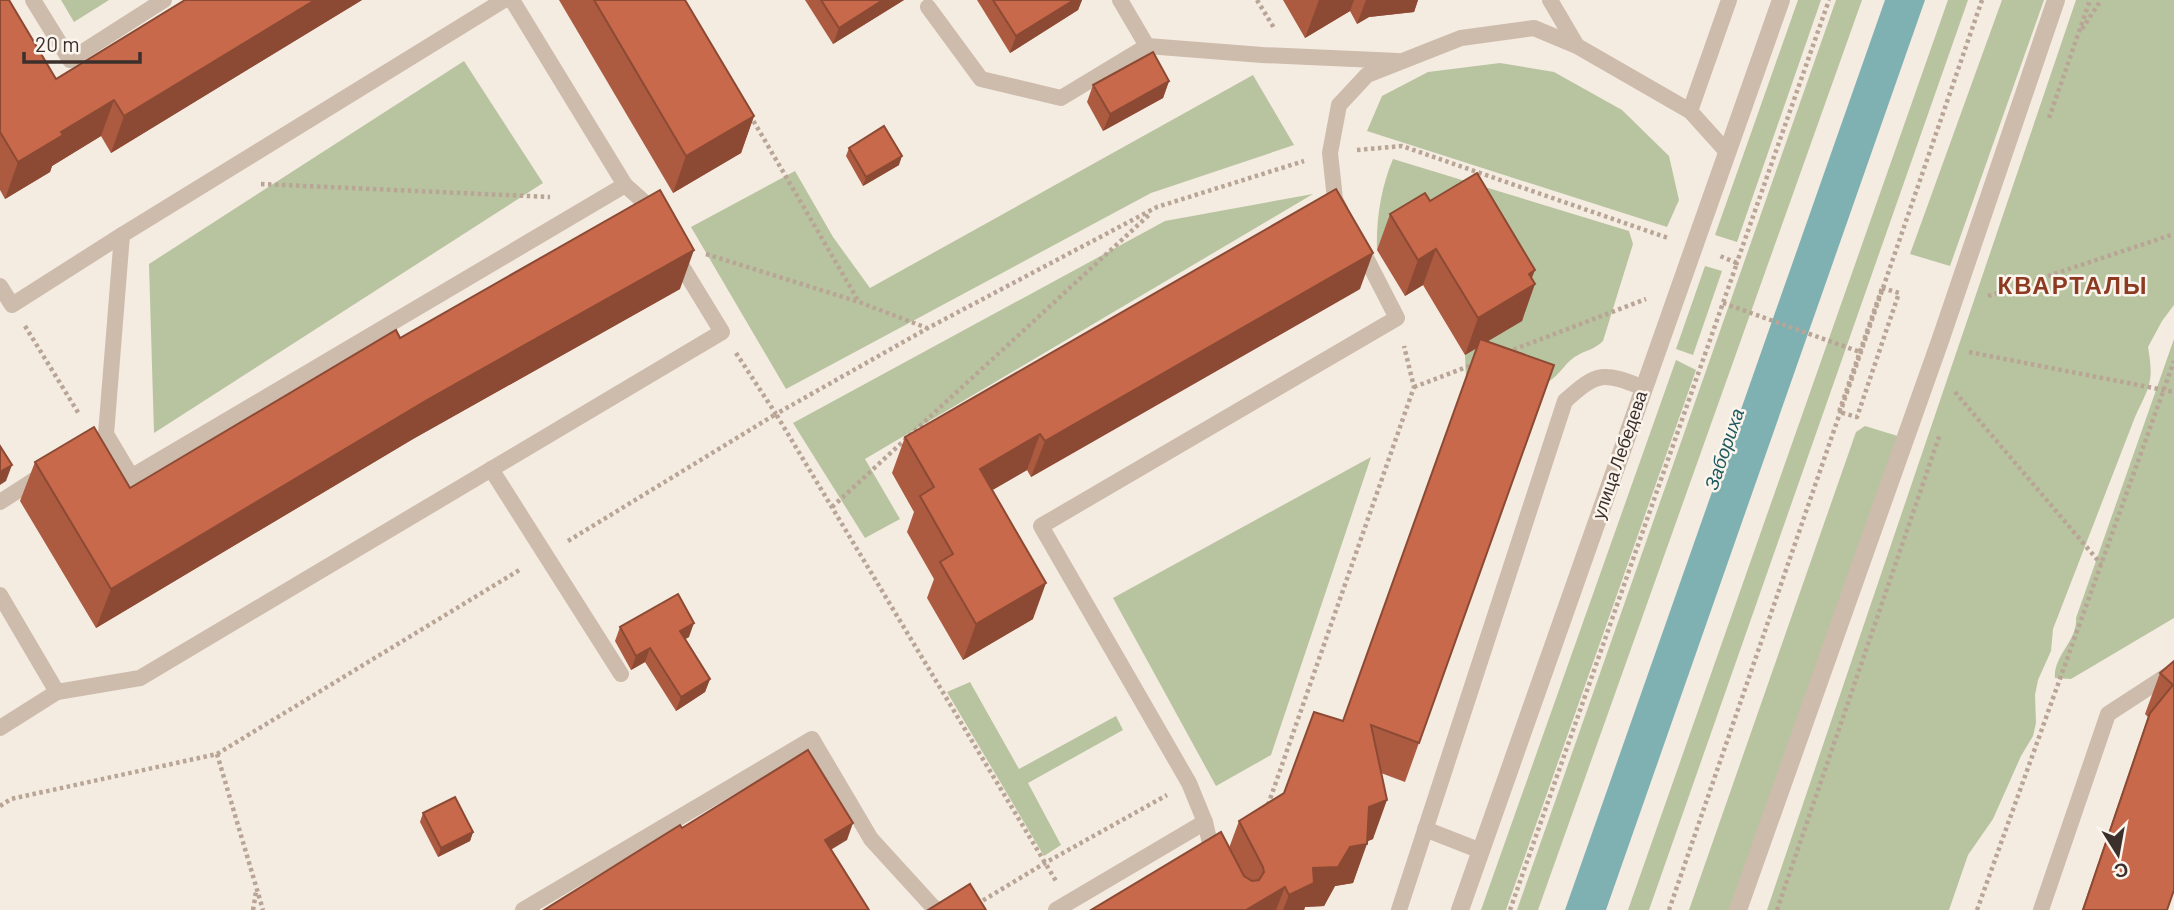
<svg xmlns="http://www.w3.org/2000/svg" width="2174" height="910" font-family="Barlow,sans-serif">
	<style>
		.green { fill: #b8c4a0 }
		.water { fill: #7fb0b2 }
		.lines { fill: none; stroke-linecap: round; stroke-linejoin: round }
		.path { stroke: #b9a596; stroke-width: 4.5; stroke-dasharray: 3.5 3.5; stroke-linecap: butt }
		.service { stroke: #cdbbac; stroke-width: 16 }
		.minor { stroke: #cdbbac; stroke-width: 18 }
		.path-bridge { stroke: #b9a596; stroke-width: 4.5; stroke-dasharray: 3.5 3.5; stroke-linecap: butt }
		.wall { fill: #ac5a40 }
		.shaded-wall { fill: #8c4a34 }
		.building { fill: #c8694b; stroke: #8c4a34; stroke-width: 2 }
		.labels { text-anchor: middle; stroke-width: 5; stroke-linejoin: round; paint-order: stroke }
		.street-label { font-size: 18px; fill: #3b302b; stroke: #fbf5ee }
		.water-label { font-size: 19px; font-style: italic; fill: #1f5a5e; stroke: #fbf5ee }
		.district-label { font-size: 24px; font-weight: bold; letter-spacing: 2px; fill: #8c3b22; stroke: #fbf5ee }
	</style>
	<rect width="100%" height="100%" fill="#f4ebe1"/>
	<!-- green -->
	<g class="green">
		<polygon points="61,0 109,0 74,22"/>
		<polygon points="1798,0 1821,0 1737,242 1715,235"/>
		<polygon points="1836,0 1862,0 1538,910 1517,910"/>
		<polygon points="1948,0 1968,0 1649,910 1628,910"/>
		<polygon points="2002,0 2044,0 1950,266 1910,254"/>
		<path d="M2076 0H2174V305L2162 321 2148 347C2154 382 2150 385 2135 417L2053 629 2051 651 2038 680 2035 695 2036 723 2033 736 2021 756 1993 819 1968 855 1949 910H1767Z"/>
		<polygon points="464,61 543,183 154,433 149,264"/>
		<polygon points="1500,63 1554,72 1622,110 1669,156 1679,200 1667,227 1367,131 1382,96 1428,72"/>
		<polygon points="1253,75 1294,145 1151,193 786,389 691,227 795,171 833,237 870,288"/>
		<path d="M1393 159 1629 231 1633 244 1603 341C1595 349 1587 350 1578 355 1566 361 1560 375 1548 382L1466 378 1465 355 1521 321 1411 230 1377 250C1376 220 1381 187 1393 159Z"/>
		<polygon points="1313,194 865,459 900,519 865,538 793,423 1165,221"/>
		<polygon points="1705,266 1722,271 1693,355 1676,349"/>
		<path d="M2174 339V618L2071 679 2055 678C2053 656 2078 640 2076 618Z"/>
		<polygon points="1676,360 1696,370 1506,910 1481,910"/>
		<polygon points="1865,426 1901,437 1739,910 1689,910 1856,432"/>
		<polygon points="1371,457 1271,755 1216,786 1113,598"/>
		<polygon points="970,682 1019,769 1116,716 1123,730 1028,783 1061,845 1044,856 947,692"/>
	</g>
	<!-- water -->
	<polygon class="water" points="1885,0 1925,0 1606,910 1565,910"/>
	<g class="lines">
		<!-- path -->
		<g class="path">
			<polyline points="1257,0 1274,28"/>
			<polyline points="2082,29 2101,0"/>
			<polyline points="750,115 859,302"/>
			<polyline points="2049,118 2090,0"/>
			<polyline points="1357,150 1402,146 1668,238"/>
			<polyline points="261,184 550,197"/>
			<polyline points="706,254 859,302 927,328"/>
			<polyline points="1736,265 1829,0"/>
			<polygon points="1882,288 1899,293 1857,417 1839,412"/>
			<polyline points="1988,296 2174,234"/>
			<polyline points="25,326 79,414"/>
			<polyline points="1507,352 1646,299"/>
			<polyline points="1969,352 2174,392"/>
			<polyline points="736,353 776,414 928,328 1157,207 1304,161"/>
			<polyline points="1414,387 1472,365"/>
			<polyline points="1955,392 2101,564"/>
			<polyline points="832,507 1151,213"/>
			<polyline points="568,541 776,414 1056,881"/>
			<polyline points="217,754 263,910"/>
			<polyline points="1268,805 1414,387 1404,346"/>
			<polyline points="0,806 11,799 217,754 521,569"/>
			<polyline points="977,904 1045,863 1167,795"/>
			<polyline points="253,910 256,892"/>
			<polyline points="1510,910 1737,263 1720,256"/>
			<polyline points="1669,910 1982,0"/>
			<polyline points="1777,910 1940,434"/>
			<polyline points="1977,910 2174,361"/>
		</g>
		<!-- service -->
		<g class="service">
			<polyline points="33,0 70,60 164,0"/>
			<polyline points="1120,0 1147,46"/>
			<polyline points="1550,0 1577,46"/>
			<polyline points="928,7 981,79 1061,98 1147,46 1262,55 1398,61"/>
			<polyline points="1690,111 1729,0"/>
			<polyline points="625,185 644,202 653,218"/>
			<polyline points="1340,209 1335,199 1330,153 1339,105 1367,75 1461,38 1534,28 1577,46 1690,111 1727,152"/>
			<polyline points="0,286 12,305 122,235"/>
			<polyline points="491,469 621,674"/>
			<polyline points="131,477 625,185 512,0"/>
			<polyline points="137,486 106,434 122,235 504,0"/>
			<polyline points="0,502 42,475"/>
			<polyline points="0,595 57,692"/>
			<polyline points="0,728 57,692 140,678 722,332 675,255"/>
			<polyline points="1425,829 1481,851"/>
			<polyline points="1214,860 1205,822 1189,783 1041,526 1397,318 1359,244"/>
			<polyline points="523,910 812,739 871,839 933,907 939,910"/>
			<polyline points="1056,910 1205,822"/>
			<path d="M1399 910 1565 401C1598 371 1603 372 1644 388"/>
			<polyline points="2041,910 2108,714 2174,671"/>
		</g>
		<!-- minor -->
		<g class="minor">
			<polyline points="1460,910 1781,0"/>
			<polyline points="1738,910 1940,341 2056,0"/>
		</g>
		<!-- path-bridge -->
		<polyline class="path-bridge" points="1723,303 1860,352"/>
	</g>
	<!-- wall -->
	<g class="wall">
		<polygon points="0,0 56,79 185,0 362,0 111,153 101,136 52,166 50,172 5,199 0,190"/>
		<polygon points="559,0 685,0 754,116 741,153 673,193"/>
		<polygon points="805,0 904,0 833,44"/>
		<polygon points="977,0 1082,0 1078,10 1010,53"/>
		<polygon points="1283,0 1418,0 1414,12 1369,17 1357,24 1350,11 1305,38"/>
		<polygon points="1169,81 1163,98 1103,131 1087,102 1093,85"/>
		<polygon points="849,148 899,165 863,186 846,156"/>
		<polygon points="1430,201 1532,279 1522,321 1487,341 1554,365 1405,782 1381,773 1373,839 1367,841 1353,883 1335,886 1324,906 1305,907 1304,910 1091,910 1229,848 1239,821 1284,793 1343,721 1477,348 1465,355 1423,285 1405,296 1377,250 1390,214"/>
		<polygon points="680,289 413,439 96,628 20,501 35,462 130,488 400,338"/>
		<polygon points="1360,289 1031,477 1027,470 992,490 1033,619 963,660 927,598 934,579 907,532 914,512 892,473 905,437"/>
		<polygon points="620,627 689,637 685,639 710,679 705,692 676,711 645,662 631,670 615,641"/>
		<polygon points="2174,661 2167,910 2082,910 2148,717 2145,714 2160,673"/>
		<polygon points="423,813 473,832 470,841 438,857 420,822"/>
	</g>
	<!-- shaded-wall -->
	<g class="shaded-wall">
		<polygon points="315,0 362,0 111,153 124,116"/>
		<polygon points="883,0 904,0 833,44 839,28"/>
		<polygon points="1074,0 1082,0 1078,10 1010,53 1016,36"/>
		<polygon points="1319,0 1354,0 1350,11 1305,38"/>
		<polygon points="1366,0 1418,0 1414,12 1369,17 1357,24"/>
		<polygon points="1169,81 1163,98 1103,131 1110,114"/>
		<polygon points="114,100 101,136 52,166 50,172 5,199 18,162 61,132"/>
		<polygon points="754,116 741,153 673,193 686,156"/>
		<polygon points="902,156 899,165 863,186 866,177"/>
		<polygon points="1436,249 1423,285 1405,296 1418,260"/>
		<polygon points="694,250 680,289 413,439 96,628 111,589 427,400"/>
		<polygon points="1373,253 1360,289 1031,477 1045,441"/>
		<polygon points="1535,270 1528,288 1535,284 1522,321 1465,355 1478,318 1529,274"/>
		<polygon points="1040,434 1027,470 967,505 980,469"/>
		<polygon points="12,465 6,481 0,485 0,472"/>
		<polygon points="1046,583 1033,619 963,660 976,624"/>
		<polygon points="694,623 689,637 675,645 680,631"/>
		<polygon points="650,648 645,662 631,670 636,656"/>
		<polygon points="710,679 705,692 676,711 681,697"/>
		<polygon points="1387,800 1373,839 1357,846 1367,844 1353,883 1335,886 1324,906 1305,907 1304,910 1283,910 1289,895 1369,807"/>
		<polygon points="853,823 847,840 819,857 825,840"/>
		<polygon points="473,832 470,841 438,857 441,848"/>
		<polygon points="1285,887 1276,910 1246,910"/>
	</g>
	<!-- building -->
	<g class="building">
		<polygon points="0,0 9,0 56,79 185,0 315,0 124,116 114,100 61,132 63,135 18,162 0,132"/>
		<polygon points="594,0 685,0 754,116 686,156"/>
		<polygon points="821,0 883,0 839,28"/>
		<polygon points="993,0 1074,0 1016,36"/>
		<polygon points="1153,52 1169,81 1110,114 1093,85"/>
		<polygon points="884,126 902,156 866,177 849,148"/>
		<polygon points="1477,173 1535,270 1529,274 1535,284 1478,318 1436,249 1418,260 1390,214 1425,193 1430,201"/>
		<polygon points="1336,189 1373,253 1045,441 1040,434 980,469 1046,583 976,624 940,562 953,554 920,496 934,487 905,437"/>
		<polygon points="660,190 694,250 427,400 111,589 35,462 94,427 130,488 396,330 400,338"/>
		<polygon points="1480,339 1554,365 1419,743 1371,725 1387,800 1369,807 1367,844 1350,847 1338,867 1313,868 1314,883 1289,895 1285,887 1246,910 1091,910 1221,832 1244,876 1252,881 1259,880 1264,872 1263,867 1239,821 1284,793 1314,712 1343,721"/>
		<polygon points="0,446 12,465 0,472"/>
		<polygon points="678,594 694,623 680,631 710,679 681,697 650,648 636,656 620,627"/>
		<polygon points="2174,661 2174,890 2167,910 2083,910 2150,713 2173,685 2160,673"/>
		<polygon points="808,750 853,823 825,840 869,910 544,910 680,825 682,828"/>
		<polygon points="455,797 473,832 441,848 423,813"/>
		<polygon points="970,884 986,910 928,910"/>
	</g>
	<g class="labels">
		<!-- street labels -->
		<g class="street-label">
			<text transform="translate(1620 455) rotate(-71)" y="6">улица Лебедева</text>
		</g>
		<!-- water labels -->
		<g class="water-label">
			<text transform="translate(1724 449) rotate(-71)" y="7">Забориха</text>
		</g>
		<!-- district labels -->
		<g class="district-label">
			<text x="2073" y="294">КВАРТАЛЫ</text>
		</g>
	</g>
	<!-- north arrow -->
	<g transform="translate(2118 854) rotate(169)" stroke="#fbf5ee" stroke-width="5" paint-order="stroke">
	<path d="M0-5L12 26L0 18L-12 26Z" fill="#3b302b"/>
	<text y="-10" font-size="19" font-weight="bold" text-anchor="middle" fill="#3b302b">С</text>
	</g>
	<!-- scale -->
	<path d="M24 52v10h116v-10" fill="none" stroke="#3b302b" stroke-width="3.5"/>
	<text x="35" y="52" font-size="21" fill="#3b302b" stroke="#fbf5ee" stroke-width="5" paint-order="stroke">20 m</text>
</svg>
